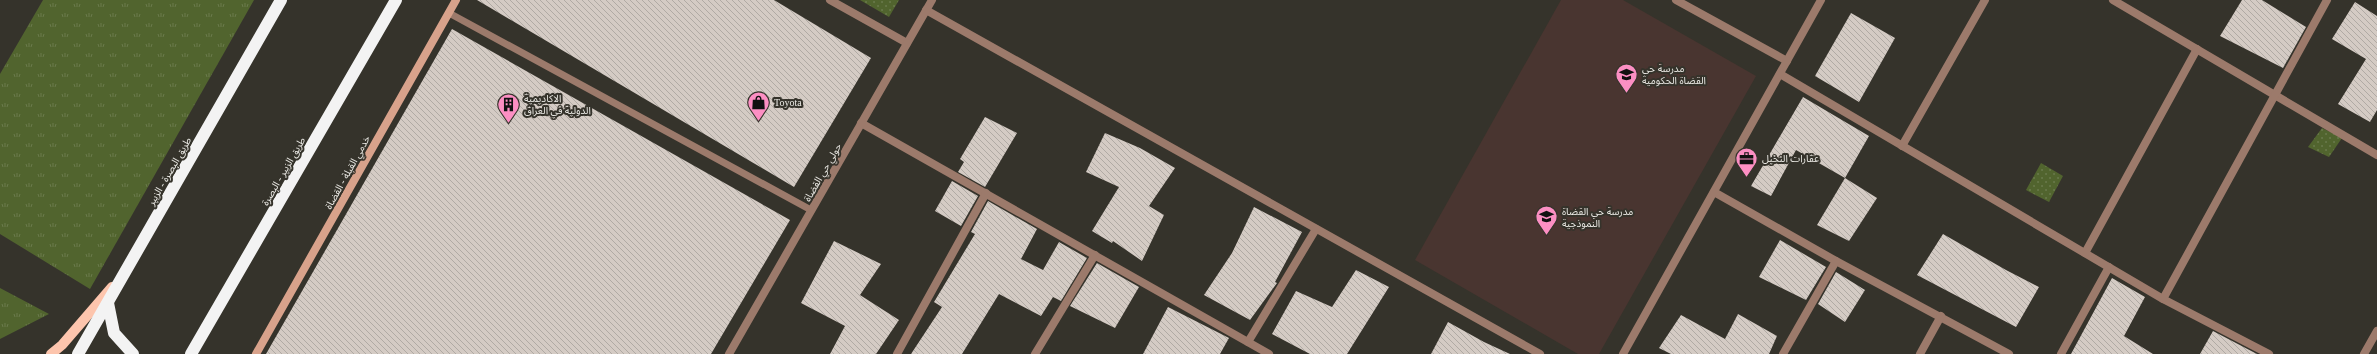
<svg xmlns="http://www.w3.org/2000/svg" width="2377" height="354" font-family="'Times New Roman','Noto Sans Arabic',serif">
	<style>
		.education { fill: #493530 }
		.grass { fill: url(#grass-tufts) }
		.park { fill: url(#park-dots) }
		.building { fill: url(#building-back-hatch) }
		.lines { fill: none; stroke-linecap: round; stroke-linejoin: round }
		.lane { stroke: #9c7a6b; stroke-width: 7 }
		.street { stroke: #9c7a6b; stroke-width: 8 }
		.secondary { stroke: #d8a28b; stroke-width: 8 }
		.primary { stroke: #fdc5ad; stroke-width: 10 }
		.highway { stroke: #f3f3f3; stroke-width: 12 }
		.labels { text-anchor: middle; stroke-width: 4; stroke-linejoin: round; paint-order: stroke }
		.poi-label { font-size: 10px; fill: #ebeae5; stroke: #35332b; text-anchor: start }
		.street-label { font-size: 10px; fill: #ebeae5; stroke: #35332b }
	</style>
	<defs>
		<pattern id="grass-tufts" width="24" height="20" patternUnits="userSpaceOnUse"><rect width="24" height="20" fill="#51642e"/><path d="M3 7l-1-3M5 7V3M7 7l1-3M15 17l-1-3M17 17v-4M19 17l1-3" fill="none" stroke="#6a7a4c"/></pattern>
		<pattern id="park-dots" width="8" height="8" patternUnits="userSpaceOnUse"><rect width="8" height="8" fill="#51642e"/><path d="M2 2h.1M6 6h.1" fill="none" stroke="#6a7a4c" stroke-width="1.8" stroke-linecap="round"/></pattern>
		<pattern id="building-back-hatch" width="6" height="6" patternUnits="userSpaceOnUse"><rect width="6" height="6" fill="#d4cbc4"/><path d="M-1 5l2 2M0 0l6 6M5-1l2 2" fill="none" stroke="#b0aaa4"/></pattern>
	</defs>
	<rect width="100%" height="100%" fill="#35332b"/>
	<!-- education -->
	<polygon class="education" points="1561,0 1623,0 1756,76 1599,354 1578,354 1415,260"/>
	<!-- grass -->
	<g class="grass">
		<polygon points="43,0 254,0 90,289 0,234 0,74"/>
		<polygon points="0,288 49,314 0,339"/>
	</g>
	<!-- park -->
	<g class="park">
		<polygon points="860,0 899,0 889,17"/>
		<polygon points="2322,128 2342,138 2329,157 2308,147"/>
		<polygon points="2041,163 2063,176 2049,202 2026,190"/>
	</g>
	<!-- building -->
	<g class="building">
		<polygon points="477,0 774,0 871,58 794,187"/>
		<polygon points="2242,0 2262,0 2306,27 2283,68 2220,36"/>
		<polygon points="2355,2 2377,16 2377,110 2370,122 2338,104 2366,59 2332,39"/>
		<polygon points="1851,13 1895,38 1859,102 1815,76"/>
		<polygon points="452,29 790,220 711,354 266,354"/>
		<polygon points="1803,97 1869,136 1845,178 1796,150 1771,196 1751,186"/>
		<polygon points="985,117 1017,133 985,187 958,172 964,162 960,159"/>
		<polygon points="1105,133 1140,148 1175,168 1149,206 1164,215 1142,261 1113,241 1112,243 1092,231 1119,187 1086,172"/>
		<polygon points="1845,178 1877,198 1849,241 1817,225"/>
		<polygon points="952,181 978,196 961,226 935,211"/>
		<polygon points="988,201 1037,229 1021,259 1043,270 1059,242 1087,258 1061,301 1053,297 1041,316 999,294 962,354 911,354 942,307 934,302 975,234 971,232"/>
		<polygon points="1254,207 1302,232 1275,282 1277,283 1250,320 1204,295 1232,253"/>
		<polygon points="1943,234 2006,270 2039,287 2016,327 1917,275"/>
		<polygon points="1780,240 1826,267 1806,300 1759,277"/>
		<polygon points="834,241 881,264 860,295 899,320 876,354 830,354 845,326 801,303"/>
		<polygon points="1097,263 1139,287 1115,328 1070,306"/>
		<polygon points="1356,270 1389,287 1347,354 1310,354 1272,334 1296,291 1332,307"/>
		<polygon points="1836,272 1865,290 1845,322 1818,304"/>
		<polygon points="2112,278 2145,297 2124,336 2153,354 2071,354"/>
		<polygon points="1168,307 1229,338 1220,354 1143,354"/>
		<polygon points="1738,314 1777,336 1769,354 1671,354 1659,348 1681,315 1725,339"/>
		<polygon points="1448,322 1484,342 1510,354 1431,354"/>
		<polygon points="2213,331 2257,354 2200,354"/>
	</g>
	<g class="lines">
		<!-- lane -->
		<polyline class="lane" points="449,13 811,210"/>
		<!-- street -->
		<g class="street">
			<polyline points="830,0 907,43"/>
			<polyline points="1676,0 1787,61"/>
			<polyline points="2113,0 2377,155"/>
			<polyline points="926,10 1540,354"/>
			<polyline points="1780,74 2163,299 2269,354"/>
			<polyline points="861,123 1269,354"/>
			<polyline points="1902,146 1985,0"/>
			<polyline points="1714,192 1836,261 2009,354"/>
			<polyline points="2085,253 2197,49"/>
			<polyline points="2163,299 2327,0"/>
			<polyline points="1248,342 1316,229"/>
			<polyline points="729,354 932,0"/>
			<polyline points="897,354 986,193"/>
			<polyline points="1035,354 1095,255"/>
			<polyline points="1623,354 1821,0"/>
			<polyline points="1783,354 1836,261"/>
			<polyline points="1920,354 1941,316"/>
			<polyline points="2061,354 2109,267"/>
			<polyline points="2364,354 2377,331"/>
		</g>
		<!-- secondary -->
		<polyline class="secondary" points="256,354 456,0"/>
		<!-- primary -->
		<polyline class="primary" points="51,354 62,345 112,287"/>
		<!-- highway -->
		<g class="highway">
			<polyline points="108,303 114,333 133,354"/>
			<polyline points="78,354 281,0"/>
			<polyline points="191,354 396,0"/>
		</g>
	</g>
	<!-- icons -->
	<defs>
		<symbol id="school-pin" viewBox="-11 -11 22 30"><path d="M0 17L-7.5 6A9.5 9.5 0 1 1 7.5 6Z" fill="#fc8fc3" stroke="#35332b"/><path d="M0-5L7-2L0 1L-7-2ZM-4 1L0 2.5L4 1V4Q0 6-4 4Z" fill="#111"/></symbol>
		<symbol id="shop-pin" viewBox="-11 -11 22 30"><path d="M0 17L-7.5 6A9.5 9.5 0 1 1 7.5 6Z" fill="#fc8fc3" stroke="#35332b"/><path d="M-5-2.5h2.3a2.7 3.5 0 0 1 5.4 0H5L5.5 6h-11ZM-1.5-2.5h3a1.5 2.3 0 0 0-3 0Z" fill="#111"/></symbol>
		<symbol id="building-pin" viewBox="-11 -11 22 30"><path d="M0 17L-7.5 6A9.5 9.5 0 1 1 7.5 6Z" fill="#fc8fc3" stroke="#35332b"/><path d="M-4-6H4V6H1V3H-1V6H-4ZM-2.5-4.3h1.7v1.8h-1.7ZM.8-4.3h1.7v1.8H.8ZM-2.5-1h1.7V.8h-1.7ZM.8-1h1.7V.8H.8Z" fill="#111"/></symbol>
		<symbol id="office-pin" viewBox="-11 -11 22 30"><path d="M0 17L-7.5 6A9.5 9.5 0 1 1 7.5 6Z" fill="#fc8fc3" stroke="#35332b"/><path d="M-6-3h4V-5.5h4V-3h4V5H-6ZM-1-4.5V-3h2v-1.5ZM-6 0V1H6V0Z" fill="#111"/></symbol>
	</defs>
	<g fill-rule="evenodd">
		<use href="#school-pin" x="1614" y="62" width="25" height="34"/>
		<use href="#shop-pin" x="746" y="90" width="25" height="34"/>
		<use href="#building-pin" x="496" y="92" width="25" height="34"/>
		<use href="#office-pin" x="1734" y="146" width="25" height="34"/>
		<use href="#school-pin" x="1534" y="204" width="25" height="34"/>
	</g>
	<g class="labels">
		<!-- poi labels -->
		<g class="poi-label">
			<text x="1642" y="72">مدرسة حي<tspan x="1642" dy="12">القضاة الحكومية</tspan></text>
			<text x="524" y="102">الاكاديمية<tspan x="524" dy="12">الدولية في العراق</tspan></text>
			<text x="774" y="106">Toyota</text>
			<text x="1762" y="162">عقارات النخيل</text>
			<text x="1562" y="215">مدرسة حي القضاة<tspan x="1562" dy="12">النموذجية</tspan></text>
		</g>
		<!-- street labels -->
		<g class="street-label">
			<text transform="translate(169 171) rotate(-60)" y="4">طريق البصرة - الزبير</text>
			<text transform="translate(283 171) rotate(-60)" y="4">طريق الزبير - البصرة</text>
			<text transform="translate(347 172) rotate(-61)" y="4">خدمي القبلة - القضاة</text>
			<text transform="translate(822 172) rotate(-60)" y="4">حولي حي القضاة</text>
		</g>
	</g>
</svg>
